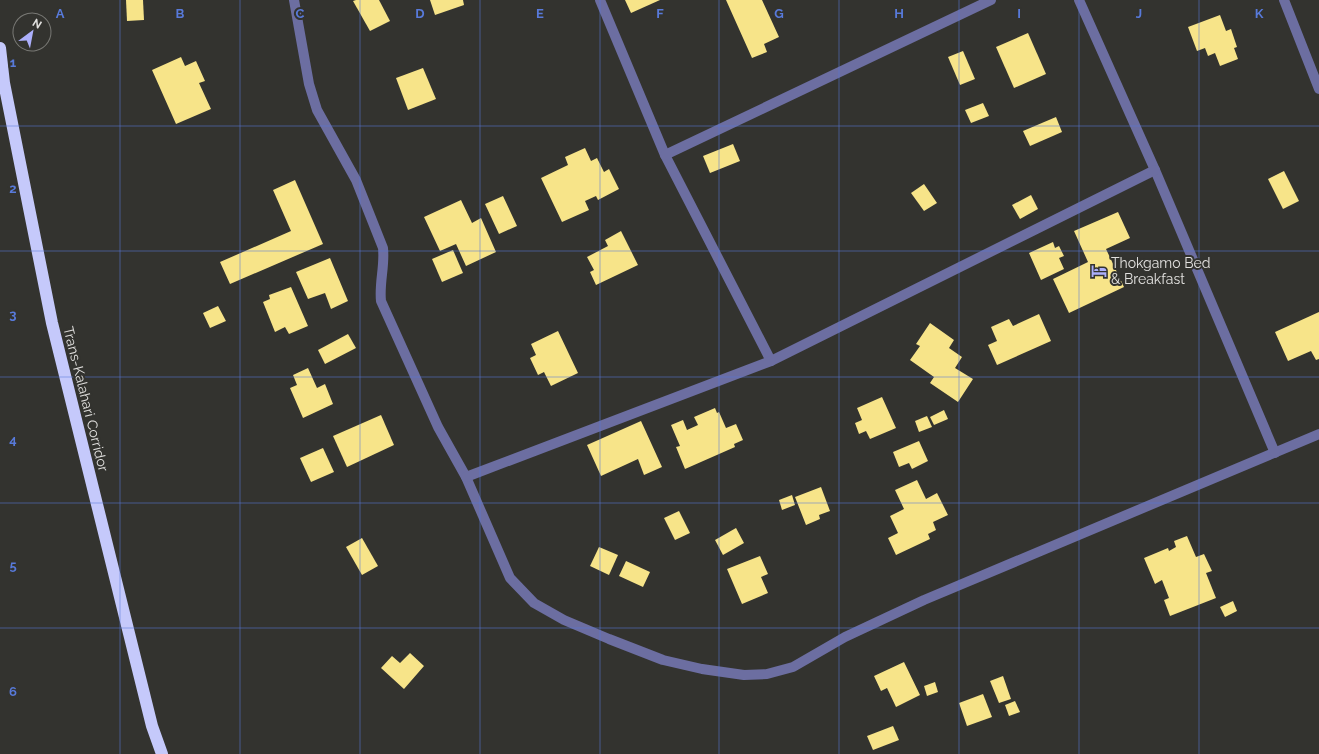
<svg xmlns="http://www.w3.org/2000/svg" width="1319" height="754" font-family="Raleway,sans-serif">
	<style>
		.building { fill: #f7e489 }
		.lines { fill: none; stroke-linecap: round; stroke-linejoin: round }
		.minor { stroke: #6c6ea1; stroke-width: 10 }
		.highway { stroke: #c5c9fb; stroke-width: 12 }
		.grid { fill: none; stroke: #587ada; stroke-width: 1; stroke-opacity: 0.55 }
		.labels { text-anchor: middle; stroke-width: 4; stroke-linejoin: round; paint-order: stroke }
		.poi-label { font-size: 14px; fill: #e2e1df; stroke: #33332f; text-anchor: start }
		.street-label { font-size: 14px; fill: #e2e1df; stroke: #33332f }
		.grid-label { font-size: 13px; text-anchor: middle; font-weight: bold; fill: #587ada; stroke: #33332f; stroke-width: 4; stroke-linejoin: round; paint-order: stroke }
	</style>
	<rect width="100%" height="100%" fill="#33332f"/>
	<!-- building -->
	<g class="building">
		<polygon points="126,0 143,0 144,20 127,21"/>
		<polygon points="356,0 379,0 390,21 370,31 353,1"/>
		<polygon points="430,0 463,0 464,5 435,15"/>
		<polygon points="625,0 660,0 631,13"/>
		<polygon points="726,0 762,0 779,37 764,44 767,52 752,58"/>
		<polygon points="1220,15 1226,31 1231,29 1237,47 1234,48 1238,59 1220,66 1215,53 1208,56 1205,48 1197,51 1188,27"/>
		<polygon points="1028,33 1046,74 1014,88 996,47"/>
		<polygon points="963,51 975,79 960,85 948,57"/>
		<polygon points="181,57 185,66 196,61 205,81 199,83 211,109 176,124 152,70"/>
		<polygon points="423,68 436,99 408,110 396,78"/>
		<polygon points="983,103 989,116 971,123 965,110"/>
		<polygon points="1056,117 1062,132 1030,146 1023,131"/>
		<polygon points="733,144 740,161 710,173 703,156"/>
		<polygon points="585,148 591,161 597,158 604,172 609,169 619,189 598,200 596,196 585,201 589,210 562,222 541,178 568,165 565,157"/>
		<polygon points="1284,171 1299,201 1283,209 1268,179"/>
		<polygon points="295,180 323,244 230,284 220,262 291,231 273,190"/>
		<polygon points="924,184 937,203 924,211 911,193"/>
		<polygon points="1031,195 1038,209 1020,219 1012,205"/>
		<polygon points="503,196 517,226 499,234 485,204"/>
		<polygon points="461,200 472,223 481,218 496,252 466,266 456,244 440,251 424,217"/>
		<polygon points="1118,212 1130,238 1106,249 1124,287 1069,313 1053,279 1088,262 1074,231"/>
		<polygon points="621,231 638,265 596,285 590,272 594,270 587,257 608,246 605,240"/>
		<polygon points="1053,242 1055,248 1059,246 1064,256 1059,258 1064,269 1041,280 1029,253"/>
		<polygon points="453,250 463,273 442,282 432,259"/>
		<polygon points="330,258 348,301 331,309 325,293 308,299 296,272"/>
		<polygon points="291,287 308,326 289,334 285,327 275,332 263,302 270,299 269,295"/>
		<polygon points="218,306 226,321 210,328 203,313"/>
		<polygon points="1319,312 1319,359 1316,360 1311,351 1288,361 1275,332"/>
		<polygon points="1039,314 1051,341 997,365 988,345 997,341 991,327 1009,319 1013,326"/>
		<polygon points="930,323 954,340 949,348 962,357 955,368 973,379 958,402 930,383 934,377 910,360 920,346 916,344"/>
		<polygon points="558,331 578,373 551,386 544,372 538,375 530,358 536,355 531,344"/>
		<polygon points="348,334 356,348 325,364 318,350"/>
		<polygon points="308,368 317,388 325,384 333,404 303,418 290,388 297,385 293,375"/>
		<polygon points="882,397 896,428 870,439 866,431 859,434 855,423 862,420 857,408"/>
		<polygon points="715,408 717,413 719,412 726,428 736,424 743,440 734,444 735,447 685,469 676,447 680,446 671,425 683,420 687,430 698,425 694,417"/>
		<polygon points="944,410 948,419 934,425 930,417"/>
		<polygon points="381,415 394,445 347,467 333,436"/>
		<polygon points="927,416 932,427 919,432 915,421"/>
		<polygon points="641,421 662,467 644,475 638,459 601,476 587,445"/>
		<polygon points="919,441 928,461 912,469 909,463 899,467 893,452"/>
		<polygon points="323,448 334,472 311,482 300,458"/>
		<polygon points="917,480 926,499 937,493 948,515 933,522 936,530 928,534 930,539 896,555 888,538 898,533 890,516 904,509 895,490"/>
		<polygon points="821,487 830,511 819,515 820,519 806,525 795,497"/>
		<polygon points="792,495 795,505 782,510 779,500"/>
		<polygon points="679,511 690,533 675,540 664,518"/>
		<polygon points="736,528 744,543 723,555 715,540"/>
		<polygon points="1187,536 1196,557 1204,554 1212,571 1206,573 1216,598 1170,616 1164,600 1169,598 1162,580 1155,584 1144,558 1168,548 1169,551 1176,547 1174,541"/>
		<polygon points="362,538 378,566 362,575 346,547"/>
		<polygon points="599,547 618,555 609,575 590,566"/>
		<polygon points="760,556 768,574 761,577 768,593 742,604 727,569"/>
		<polygon points="626,561 650,572 643,587 619,576"/>
		<polygon points="1233,601 1237,611 1225,617 1220,607"/>
		<polygon points="410,653 424,666 404,689 381,668 392,656 400,663"/>
		<polygon points="904,662 920,695 896,707 887,688 881,691 874,676"/>
		<polygon points="1003,676 1011,699 999,703 990,681"/>
		<polygon points="935,682 938,692 927,696 924,686"/>
		<polygon points="983,694 992,717 967,726 959,703"/>
		<polygon points="1015,701 1020,712 1009,716 1005,705"/>
		<polygon points="893,726 899,740 873,750 867,736"/>
	</g>
	<g class="lines">
		<!-- minor -->
		<g class="minor">
			<path d="M294 0 309 84 317 110 356 180 383 248C385 266 379 283 381 301L438 427 466 477 510 578 534 603 564 620 609 639 663 660 702 669 744 675 767 674 793 667 845 637 924 600 1319 434"/>
			<polyline points="600,0 665,155 771,361"/>
			<polyline points="1079,0 1155,170 1275,453"/>
			<polyline points="1284,0 1319,89"/>
			<polyline points="665,155 991,0"/>
			<polyline points="466,477 771,361 1155,170"/>
		</g>
		<!-- highway -->
		<polyline class="highway" points="0,48 4,83 52,323 152,726 162,754"/>
	</g>
	<!-- grid -->
	<path class="grid" d="M120 0V754M240 0V754M360 0V754M480 0V754M600 0V754M719 0V754M839 0V754M959 0V754M1079 0V754M1199 0V754M0 126H1319M0 251H1319M0 377H1319M0 503H1319M0 628H1319"/>
	<!-- icons -->
	<defs>
		<symbol id="hotel-bare" viewBox="-9 -9 18 18"><path d="M-6-4.5h1.5V1H6V5H4.5V3h-9V5H-6ZM-4 0a1.8 1.8 0 1 1 3.6 0ZM.5 0V-2.5h3Q6-2.5 6 0Z" fill="#acaffb" stroke="#33332f" stroke-width="2.5" paint-order="stroke"/></symbol>
	</defs>
	<g fill-rule="evenodd">
		<use href="#hotel-bare" x="1088" y="260" width="22" height="22"/>
	</g>
	<g class="labels">
		<!-- poi labels -->
		<g class="poi-label">
			<text x="1111" y="268">Thokgamo Bed<tspan x="1111" dy="16">&amp; Breakfast</tspan></text>
		</g>
		<!-- street labels -->
		<g class="street-label">
			<text transform="translate(86 399) rotate(76)" y="5">Trans-Kalahari Corridor</text>
		</g>
	</g>
	<g class="grid-label">
		<text x="60" y="18">A</text>
		<text x="180" y="18">B</text>
		<text x="300" y="18">C</text>
		<text x="420" y="18">D</text>
		<text x="540" y="18">E</text>
		<text x="660" y="18">F</text>
		<text x="779" y="18">G</text>
		<text x="899" y="18">H</text>
		<text x="1019" y="18">I</text>
		<text x="1139" y="18">J</text>
		<text x="1259" y="18">K</text>
		<text x="13" y="67">1</text>
		<text x="13" y="193">2</text>
		<text x="13" y="319">3</text>
		<text x="13" y="444">4</text>
		<text x="13" y="570">5</text>
		<text x="13" y="696">6</text>
	</g>
	<!-- north arrow -->
	<g transform="translate(32 32) rotate(32)"><circle r="19" fill="#33332f" stroke="#797975"/>
	<path d="M0-3L7 15L0 10L-7 15Z" fill="#acaffb"/>
	<text y="-6" font-size="11" font-weight="bold" text-anchor="middle" fill="#e2e1df">N</text>
	</g>
</svg>
